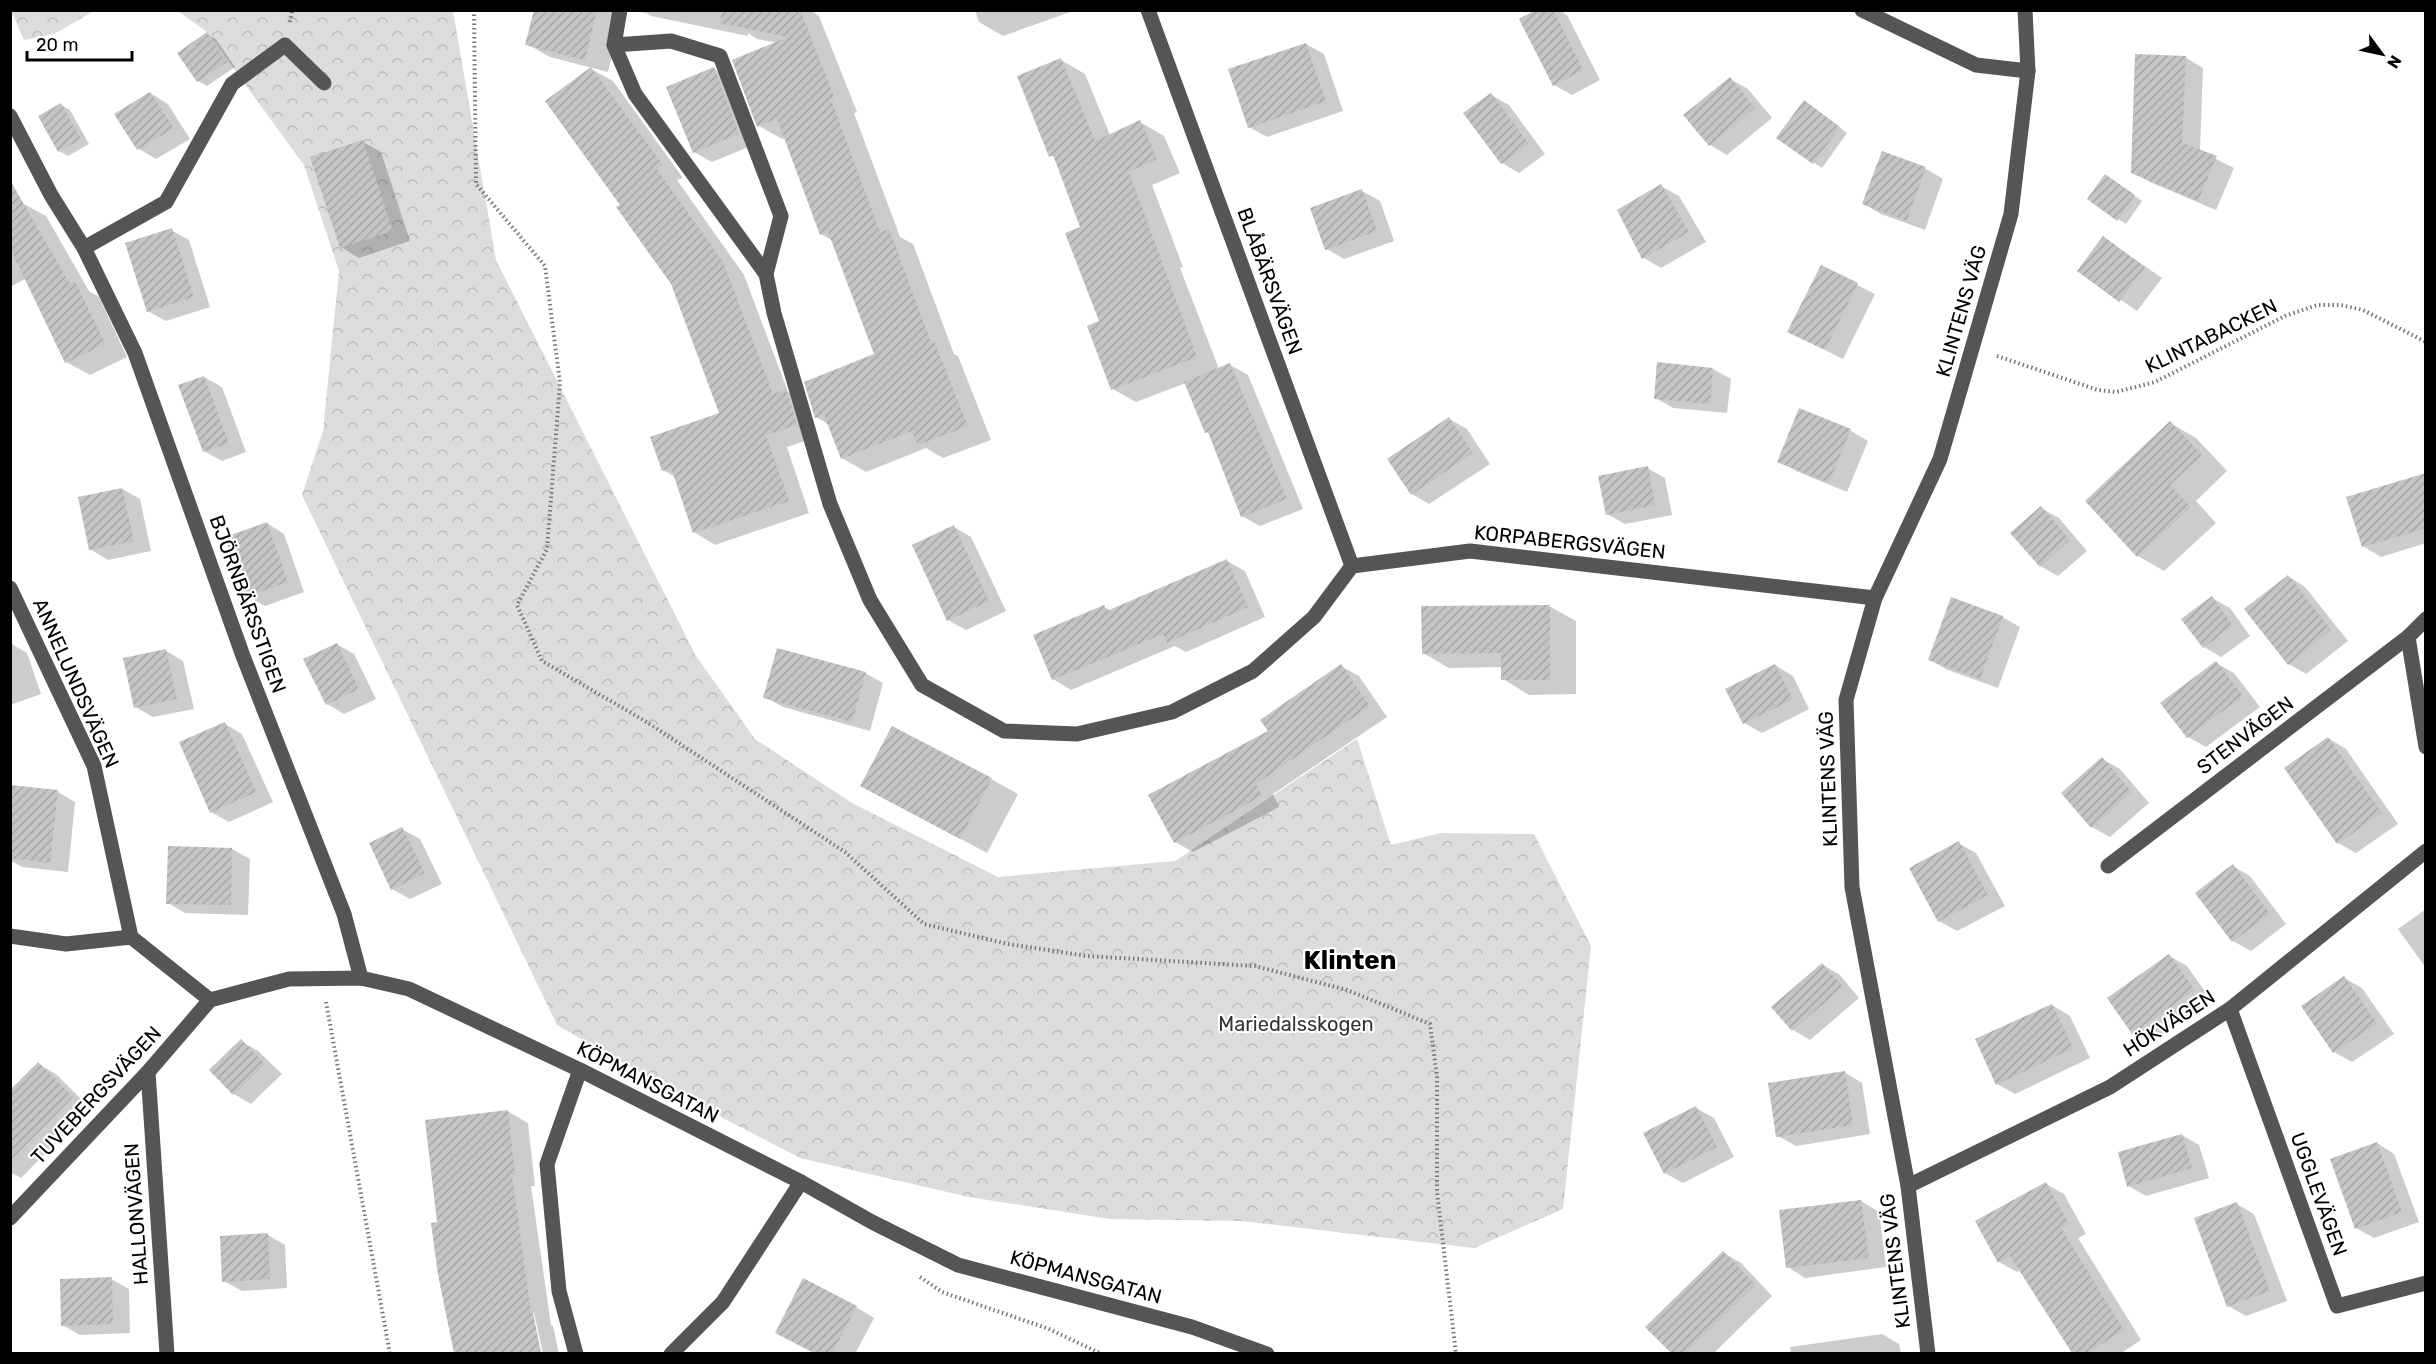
<svg xmlns="http://www.w3.org/2000/svg" width="2436" height="1364" font-family="Rubik,sans-serif">
	<style>
		.forest { fill: url(#forest-crowns) }
		.shadow { fill: #0003 }
		.building { fill: url(#building-hatch) }
		.lines { fill: none; stroke-linecap: round; stroke-linejoin: round }
		.path { stroke: #777; stroke-width: 4; stroke-dasharray: 1.5 3; stroke-linecap: butt }
		.minor { stroke: #555; stroke-width: 15 }
		.labels { text-anchor: middle; stroke-width: 4.5; stroke-linejoin: round; paint-order: stroke }
		.street-label { font-size: 20px; fill: #000; stroke: #fff }
		.park-label { font-size: 20px; fill: #333; stroke: #fff }
		.district-label { font-size: 26px; font-weight: bold; fill: #000; stroke: #fff }
	</style>
	<defs>
		<pattern id="forest-crowns" width="20" height="18" patternUnits="userSpaceOnUse" patternTransform="scale(1.5)"><rect width="20" height="18" fill="#dcdcdc"/><path d="M2 6a3 3 0 1 1 6 0M12 15a3 3 0 1 1 6 0" fill="none" stroke="#bbb"/></pattern>
		<pattern id="building-hatch" width="6" height="6" patternUnits="userSpaceOnUse" patternTransform="scale(1.5)"><rect width="6" height="6" fill="#c4c4c4"/><path d="M-1 1l2-2M0 6l6-6M5 7l2-2" fill="none" stroke="#a7a7a7"/></pattern>
	</defs>
	<rect width="100%" height="100%" fill="#fff"/>
	<!-- forest -->
	<g class="forest">
		<polygon points="11,10 94,10 94,11 54,34 24,40"/>
		<polygon points="178,11 453,11 496,260 696,656 755,739 852,803 998,877 1175,861 1357,739 1391,845 1441,833 1534,834 1591,946 1563,1209 1474,1248 1241,1221 1110,1219 969,1197 800,1158 692,1102 557,1025 302,495 323,431 339,271 304,165 207,32"/>
	</g>
	<!-- shadow -->
	<g class="shadow">
		<polygon points="535,10 623,10 608,72 550,57 527,44"/>
		<polygon points="626,10 810,10 819,16 857,112 854,113 900,237 913,244 954,354 958,356 991,440 943,458 926,448 866,472 842,458 829,425 816,417 876,355 833,241 821,234 785,138 782,139 759,126 778,43 757,39 748,33 748,36 651,16 646,13"/>
		<polygon points="975,10 1076,10 1003,36 979,22"/>
		<polygon points="1538,10 1559,10 1567,15 1600,80 1572,95 1554,85"/>
		<polygon points="207,34 216,39 235,67 207,86 198,81"/>
		<polygon points="1306,44 1324,54 1343,111 1267,137 1249,127"/>
		<polygon points="2185,57 2203,68 2200,151 2234,168 2216,210 2150,182 2132,172"/>
		<polygon points="1061,60 1085,74 1110,135 1140,122 1164,136 1180,173 1152,185 1183,267 1180,268 1219,369 1230,365 1248,375 1303,509 1260,526 1242,516 1210,434 1207,432 1186,383 1136,402 1113,389 1082,228 1055,158 1051,155"/>
		<polygon points="591,69 613,81 683,178 677,180 744,275 788,392 808,403 818,437 787,447 809,513 715,545 694,532 675,477 663,470 721,414 672,283 622,205"/>
		<polygon points="714,69 731,79 756,144 712,162 694,152"/>
		<polygon points="1730,79 1748,89 1772,118 1727,155 1710,145"/>
		<polygon points="150,93 168,104 190,139 156,159 139,149 116,114"/>
		<polygon points="1491,95 1509,105 1545,154 1519,173 1502,163"/>
		<polygon points="61,105 70,110 89,144 68,156 59,151"/>
		<polygon points="1813,107 1847,133 1822,168 1778,138"/>
		<polygon points="363,142 381,152 410,241 359,258 341,247"/>
		<polygon points="1883,153 1926,169 1943,179 1925,230 1881,214 1864,204"/>
		<polygon points="2114,181 2142,201 2126,224 2118,219"/>
		<polygon points="1661,186 1679,196 1706,242 1661,268 1644,258"/>
		<polygon points="1362,191 1380,201 1394,241 1344,259 1327,249"/>
		<polygon points="22,203 46,216 89,291 99,297 127,357 90,375 66,362 27,278 10,287 10,209"/>
		<polygon points="171,230 189,240 210,307 166,321 148,311"/>
		<polygon points="2104,238 2162,278 2137,311 2079,271"/>
		<polygon points="1822,267 1875,294 1843,359 1807,341"/>
		<polygon points="1713,369 1731,379 1727,413 1673,408 1656,398"/>
		<polygon points="204,377 222,387 246,452 222,461 204,451"/>
		<polygon points="1800,409 1851,431 1868,441 1847,492 1796,471 1779,461"/>
		<polygon points="1449,419 1467,429 1490,464 1429,504 1412,494"/>
		<polygon points="2170,423 2196,438 2227,471 2196,501 2216,523 2164,571 2138,556"/>
		<polygon points="1647,468 1665,478 1672,515 1625,524 1607,514"/>
		<polygon points="2426,476 2426,543 2381,557 2363,546"/>
		<polygon points="122,489 140,499 151,551 108,560 90,549"/>
		<polygon points="2041,508 2059,518 2087,551 2058,576 2040,566"/>
		<polygon points="267,523 284,534 304,592 265,606 247,596"/>
		<polygon points="954,527 971,537 1006,611 966,630 948,620"/>
		<polygon points="1227,561 1245,571 1265,617 1186,652 1175,646 1071,690 1053,679 1104,607 1112,611"/>
		<polygon points="2288,576 2305,587 2348,641 2306,674 2289,664"/>
		<polygon points="2212,598 2230,608 2250,636 2221,657 2204,647"/>
		<polygon points="1549,606 1576,621 1576,694 1529,695 1503,679 1502,667 1449,668 1423,653"/>
		<polygon points="2002,617 2020,627 1998,688 1948,670 1930,660"/>
		<polygon points="10,643 27,653 41,694 10,705"/>
		<polygon points="337,644 354,654 376,699 344,714 327,704"/>
		<polygon points="166,651 183,661 194,709 153,717 135,707"/>
		<polygon points="2216,663 2234,673 2260,707 2206,747 2188,737"/>
		<polygon points="1775,665 1793,676 1809,709 1762,733 1744,723"/>
		<polygon points="1341,666 1359,676 1387,717 1273,794 1279,807 1193,852 1175,842 1270,732"/>
		<polygon points="865,673 883,683 870,731 783,707 765,697"/>
		<polygon points="225,724 242,734 273,802 229,822 211,812"/>
		<polygon points="2328,738 2346,749 2398,824 2356,853 2338,843"/>
		<polygon points="2102,759 2120,769 2149,803 2110,837 2092,827"/>
		<polygon points="991,779 1018,794 987,853 888,800"/>
		<polygon points="58,792 75,802 68,872 22,867 10,860 10,801"/>
		<polygon points="402,829 420,839 442,884 410,899 392,889"/>
		<polygon points="1958,843 1976,853 2005,906 1957,931 1939,921"/>
		<polygon points="232,849 250,859 248,915 185,913 168,903"/>
		<polygon points="2233,866 2250,876 2286,924 2251,951 2233,941 2197,893"/>
		<polygon points="2426,909 2426,968 2398,929"/>
		<polygon points="2169,956 2187,966 2211,1000 2151,1043 2133,1033"/>
		<polygon points="1823,965 1840,975 1859,998 1810,1040 1793,1030"/>
		<polygon points="2344,978 2362,988 2394,1034 2352,1062 2334,1052 2303,1006"/>
		<polygon points="2052,1005 2070,1016 2090,1058 2015,1094 1997,1084"/>
		<polygon points="241,1041 258,1051 282,1074 251,1104 234,1094"/>
		<polygon points="38,1064 56,1074 90,1108 21,1178 10,1172 10,1092"/>
		<polygon points="1844,1072 1862,1083 1870,1134 1796,1146 1778,1136"/>
		<polygon points="1696,1108 1714,1118 1734,1157 1683,1183 1665,1173"/>
		<polygon points="507,1111 528,1123 535,1186 531,1186 551,1325 553,1326 559,1354 543,1354 534,1313 531,1313 540,1354 456,1354 439,1275 439,1224"/>
		<polygon points="2182,1135 2199,1145 2209,1178 2146,1196 2129,1186"/>
		<polygon points="2377,1143 2394,1154 2419,1222 2374,1238 2356,1228"/>
		<polygon points="2046,1184 2064,1194 2086,1234 2078,1238 2141,1340 2120,1354 2073,1354 2021,1270 2017,1272 1999,1262"/>
		<polygon points="1861,1201 1879,1212 1886,1267 1805,1278 1788,1267"/>
		<polygon points="2237,1204 2254,1214 2287,1301 2246,1316 2228,1306"/>
		<polygon points="268,1235 285,1245 287,1288 242,1291 224,1281"/>
		<polygon points="1724,1253 1741,1263 1772,1296 1713,1354 1673,1354 1647,1327"/>
		<polygon points="111,1279 129,1289 130,1333 80,1335 62,1325"/>
		<polygon points="856,1307 874,1318 855,1354 816,1354 794,1342"/>
		<polygon points="1882,1334 1899,1344 1901,1354 1791,1354 1790,1347"/>
	</g>
	<!-- building -->
	<g class="building">
		<polygon points="534,10 597,10 585,60 525,45"/>
		<polygon points="722,10 800,10 835,99 831,100 880,232 889,229 931,342 934,341 968,426 918,445 912,431 841,459 824,415 815,418 804,382 874,354 828,232 820,235 777,119 757,127 732,60 788,37 720,23"/>
		<polygon points="1535,10 1553,10 1583,70 1553,86 1519,19"/>
		<polygon points="207,32 227,62 197,82 177,53"/>
		<polygon points="1306,43 1326,101 1248,128 1228,69"/>
		<polygon points="2135,54 2186,56 2182,143 2217,156 2198,201 2131,173"/>
		<polygon points="1061,58 1095,141 1140,120 1157,159 1129,172 1197,357 1111,390 1087,326 1099,321 1065,233 1080,227 1053,155 1049,157 1017,76"/>
		<polygon points="591,67 663,165 656,168 723,262 773,394 786,389 797,425 766,435 789,501 693,533 671,468 662,471 650,437 719,413 671,284 616,207 620,205 545,101"/>
		<polygon points="714,67 739,134 693,153 666,87"/>
		<polygon points="1730,77 1755,108 1709,146 1683,115"/>
		<polygon points="150,92 174,128 137,150 114,114"/>
		<polygon points="1491,93 1529,144 1501,164 1463,113"/>
		<polygon points="1804,100 1840,127 1813,164 1776,138"/>
		<polygon points="61,103 81,139 58,152 38,116"/>
		<polygon points="363,140 393,231 340,248 310,157"/>
		<polygon points="1882,151 1926,167 1907,221 1862,204"/>
		<polygon points="2105,174 2135,195 2117,221 2087,199"/>
		<polygon points="10,180 70,284 75,281 105,344 65,363 10,248"/>
		<polygon points="1661,184 1689,232 1642,259 1617,210"/>
		<polygon points="1362,189 1377,231 1325,250 1310,208"/>
		<polygon points="172,228 194,297 147,312 125,243"/>
		<polygon points="2103,236 2145,267 2119,302 2077,271"/>
		<polygon points="1821,265 1858,283 1825,350 1787,332"/>
		<polygon points="1657,362 1713,368 1710,404 1654,399"/>
		<polygon points="1230,363 1287,499 1241,517 1208,432 1205,433 1184,382"/>
		<polygon points="204,376 229,443 203,452 178,385"/>
		<polygon points="1799,408 1851,429 1829,483 1777,462"/>
		<polygon points="1449,417 1473,453 1411,495 1387,459"/>
		<polygon points="2170,421 2202,455 2170,485 2191,507 2137,557 2085,501"/>
		<polygon points="1648,466 1655,505 1606,515 1598,476"/>
		<polygon points="2426,473 2426,528 2362,547 2346,497"/>
		<polygon points="122,488 134,541 89,550 78,497"/>
		<polygon points="2041,506 2070,540 2040,567 2010,533"/>
		<polygon points="267,522 288,582 246,597 225,537"/>
		<polygon points="954,525 989,601 947,621 912,545"/>
		<polygon points="1227,559 1248,607 1167,643 1163,634 1052,680 1033,635 1104,605 1107,611"/>
		<polygon points="2288,575 2331,630 2288,665 2244,609"/>
		<polygon points="2212,596 2233,626 2203,648 2181,619"/>
		<polygon points="1951,597 2003,616 1980,679 1928,660"/>
		<polygon points="1550,605 1550,680 1501,680 1501,653 1422,654 1421,606"/>
		<polygon points="337,643 359,689 326,705 303,659"/>
		<polygon points="777,648 866,672 852,722 763,698"/>
		<polygon points="166,649 177,699 134,708 123,658"/>
		<polygon points="2216,661 2243,696 2187,738 2160,703"/>
		<polygon points="1341,664 1370,706 1256,784 1262,796 1174,843 1148,795 1268,731 1260,720"/>
		<polygon points="1775,664 1793,699 1743,724 1725,689"/>
		<polygon points="225,722 256,792 210,813 179,742"/>
		<polygon points="892,726 992,778 960,839 860,786"/>
		<polygon points="2328,737 2382,813 2337,844 2284,768"/>
		<polygon points="2102,757 2132,792 2091,828 2061,793"/>
		<polygon points="10,785 58,790 50,863 10,858"/>
		<polygon points="402,827 425,873 391,890 369,843"/>
		<polygon points="1959,841 1988,895 1938,922 1909,868"/>
		<polygon points="168,846 232,848 231,905 166,904"/>
		<polygon points="2233,864 2270,914 2232,942 2195,893"/>
		<polygon points="2169,954 2195,990 2132,1034 2107,998"/>
		<polygon points="1822,963 1843,987 1792,1031 1771,1007"/>
		<polygon points="2344,976 2377,1024 2333,1053 2301,1006"/>
		<polygon points="2052,1004 2073,1048 1996,1085 1975,1039"/>
		<polygon points="241,1039 265,1064 233,1095 209,1070"/>
		<polygon points="38,1062 73,1097 10,1161 10,1090"/>
		<polygon points="1845,1071 1853,1125 1776,1137 1768,1083"/>
		<polygon points="1696,1106 1717,1147 1664,1174 1643,1133"/>
		<polygon points="508,1110 515,1175 512,1175 531,1313 533,1313 541,1353 454,1353 438,1275 431,1223 437,1222 425,1120"/>
		<polygon points="2182,1134 2192,1168 2127,1187 2118,1152"/>
		<polygon points="2377,1142 2402,1212 2355,1229 2330,1159"/>
		<polygon points="2046,1182 2069,1224 2061,1228 2124,1330 2087,1353 2072,1353 2010,1256 1998,1263 1975,1221"/>
		<polygon points="1861,1200 1869,1258 1786,1268 1779,1210"/>
		<polygon points="2237,1202 2270,1291 2227,1307 2194,1218"/>
		<polygon points="268,1233 270,1279 222,1282 220,1236"/>
		<polygon points="1723,1251 1756,1285 1685,1353 1671,1353 1645,1327"/>
		<polygon points="112,1277 113,1324 61,1326 60,1279"/>
		<polygon points="803,1278 857,1306 832,1353 814,1353 775,1333"/>
	</g>
	<g class="lines">
		<!-- path -->
		<g class="path">
			<polyline points="474,10 476,184 545,266 560,383 547,549 517,605 542,661 645,721 845,852 924,924 1008,944 1087,956 1255,966 1347,990 1430,1024 1437,1076 1437,1192 1456,1354"/>
			<polyline points="290,22 292,10"/>
			<polyline points="1997,356 2098,390 2116,392 2155,382 2285,316 2317,305 2341,305 2363,310 2426,342"/>
			<polyline points="326,1002 390,1354"/>
			<polyline points="920,1277 942,1292 1049,1329 1102,1354"/>
		</g>
		<!-- minor -->
		<g class="minor">
			<polyline points="620,10 614,45 635,94 766,274 774,313 830,504 870,600 922,685 1004,731 1077,734 1172,712 1253,671 1314,617 1352,566 1470,551 1875,598"/>
			<polyline points="1148,10 1352,566"/>
			<polyline points="1862,10 1976,65 2028,71"/>
			<polyline points="614,45 671,41 720,56 781,216 766,274"/>
			<polyline points="10,116 51,195 84,248 135,353 243,656 344,914 361,978"/>
			<polyline points="84,248 166,202 232,84 285,45 324,83"/>
			<polyline points="10,588 94,766 131,937"/>
			<polyline points="2426,619 2408,637 2426,747"/>
			<polyline points="2108,866 2408,637"/>
			<polyline points="10,936 66,944 131,937 210,1000 289,979 361,978 409,989 580,1070 801,1182 872,1222 958,1265 1192,1327 1267,1354"/>
			<polyline points="2230,1009 2337,1306 2426,1283"/>
			<polyline points="148,1072 167,1354"/>
			<polyline points="1908,1186 2110,1087 2230,1009 2426,851"/>
			<polyline points="10,1218 148,1072 210,1000"/>
			<polyline points="576,1354 559,1291 547,1164 580,1070"/>
			<polyline points="671,1354 723,1302 801,1182"/>
			<polyline points="1928,1354 1908,1186 1852,887 1846,700 1875,598 1940,459 2011,214 2028,71 2025,10"/>
		</g>
	</g>
	<g class="labels">
		<!-- street labels -->
		<g class="street-label">
			<text transform="translate(1270 281) rotate(70)" y="7">BLÅBÄRSVÄGEN</text>
			<text transform="translate(1961 311) rotate(-74)" y="7">KLINTENS VÄG</text>
			<text transform="translate(2211 336) rotate(-26)" y="7">KLINTABACKEN</text>
			<text transform="translate(1570 542) rotate(6)" y="7">KORPABERGSVÄGEN</text>
			<text transform="translate(248 604) rotate(70)" y="7">BJÖRNBÄRSSTIGEN</text>
			<text transform="translate(76 683) rotate(66)" y="7">ANNELUNDSVÄGEN</text>
			<text transform="translate(2245 735) rotate(-37)" y="7">STENVÄGEN</text>
			<text transform="translate(1828 779) rotate(-92)" y="7">KLINTENS VÄG</text>
			<text transform="translate(2169 1023) rotate(-33)" y="7">HÖKVÄGEN</text>
			<text transform="translate(648 1082) rotate(27)" y="7">KÖPMANSGATAN</text>
			<text transform="translate(96 1095) rotate(-47)" y="7">TUVEBERGSVÄGEN</text>
			<text transform="translate(2319 1194) rotate(70)" y="7">UGGLEVÄGEN</text>
			<text transform="translate(136 1214) rotate(-94)" y="7">HALLONVÄGEN</text>
			<text transform="translate(1895 1261) rotate(-97)" y="7">KLINTENS VÄG</text>
			<text transform="translate(1086 1277) rotate(15)" y="7">KÖPMANSGATAN</text>
		</g>
		<!-- park labels -->
		<g class="park-label">
			<text x="1296" y="1031">Mariedalsskogen</text>
		</g>
		<!-- district labels -->
		<g class="district-label">
			<text x="1350" y="969">Klinten</text>
		</g>
	</g>
	<!-- border -->
	<rect width="2436" height="1364" fill="none" stroke="#000000" stroke-width="24"/>
	<!-- north arrow -->
	<g transform="translate(2382 54) rotate(123)" stroke="#ffffff" stroke-width="4.5" paint-order="stroke">
	<path d="M0-4.5L10 22L0 15L-10 22Z" fill="#000000"/>
	<text y="-9" font-size="16" font-weight="bold" text-anchor="middle" fill="#000000">N</text>
	</g>
	<!-- scale -->
	<path d="M27 51v9h105v-9" fill="none" stroke="#000000" stroke-width="3"/>
	<text x="36" y="51" font-size="18" fill="#000000" stroke="#ffffff" stroke-width="4.5" paint-order="stroke">20 m</text>
</svg>
